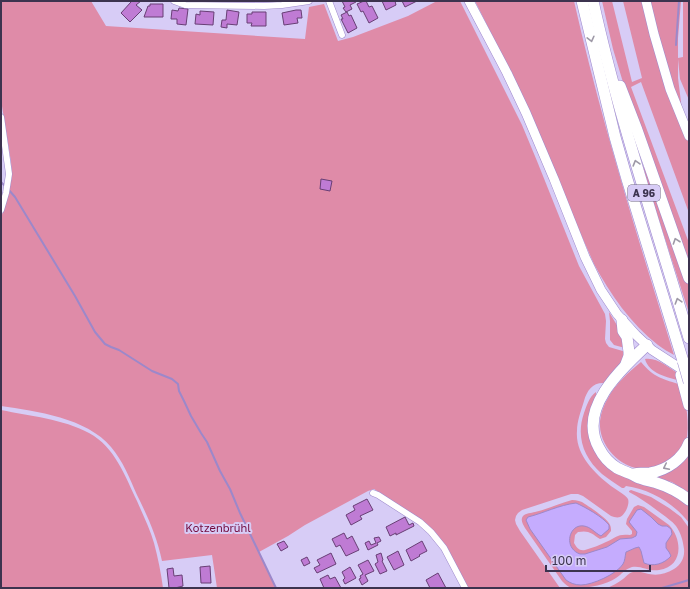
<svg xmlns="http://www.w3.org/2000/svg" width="690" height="589" font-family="'Golos Text',sans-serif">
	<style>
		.green { fill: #df8ba8 }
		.water { fill: #c5acfe; stroke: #9c88ca }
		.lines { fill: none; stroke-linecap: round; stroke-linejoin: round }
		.stream { stroke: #9c88ca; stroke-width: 2 }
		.building { fill: #bf7bd4; stroke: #683f75 }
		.street-casing { stroke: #9e8acc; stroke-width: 7 }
		.secondary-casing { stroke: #9e8acc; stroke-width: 10 }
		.highway-casing { stroke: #9e8acc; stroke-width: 12 }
		.street { stroke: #fff; stroke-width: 6 }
		.secondary { stroke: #fff; stroke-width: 9 }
		.highway { stroke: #fff; stroke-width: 11 }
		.highway-bridge-casing { stroke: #9e8acc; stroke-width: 12; stroke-linecap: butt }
		.highway-bridge { stroke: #fff; stroke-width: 11 }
		.oneway { stroke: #9e99a7 }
		.labels { text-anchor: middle; stroke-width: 4; stroke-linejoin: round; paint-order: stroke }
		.shield { fill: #d7ccf6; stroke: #6a6181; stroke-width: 1 }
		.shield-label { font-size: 10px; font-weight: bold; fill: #3c334f }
		.park-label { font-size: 11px; fill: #730d40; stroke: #d7ccf6 }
	</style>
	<rect width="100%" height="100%" fill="#d7ccf6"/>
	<!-- green -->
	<g class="green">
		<path d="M1 1H91L106 26 305 39 309 7 324 4 338 41 353 37 408 16 437 1H460L522 125 537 161 579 266 605 314 606 321 605 339 606 343 609 347 626 352C621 364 613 373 605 383 593 382 587 390 584 401 581 411 577 421 577 431 575 454 594 473 611 486 615 489 626 495 628 499 630 504 625 515 620 517 617 518 614 517 611 516L583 496 578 494H571L522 510 518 513 516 516 515 520 516 524 520 531 560 588H467L444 544 435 532 422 520 374 489 368 491 305 525 288 536 259 552 276 588H217L212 555 162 561C157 537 148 517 137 495 130 479 123 461 111 447 87 418 36 411 1 406V218L9 192 12 176 11 162 1 100Z"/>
		<path d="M475 1H574C601 121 638 238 674 355 669 352 663 349 658 345 631 324 610 294 594 264L501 53Z"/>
		<polygon points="602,1 612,1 632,82 642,78 623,1 642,1 674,108 689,142 689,213 641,82 631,87 689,243 689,263 622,79 613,49"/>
		<polygon points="649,1 681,1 678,38 678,58 683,57 683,1 689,1 689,100 680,79 678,59 678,78 682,110 676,94"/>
		<polygon points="643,166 655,187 689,285 689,313 649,189"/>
		<polygon points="609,312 621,332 625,348 614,345 610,340 610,321"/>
		<path d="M645 359C657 357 669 368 679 374L680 381C668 377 649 374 645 359Z"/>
		<path d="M641 362C654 378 663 379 682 385 686 401 690 426 686 442 685 445 681 449 679 452 676 455 674 459 671 461 668 464 661 465 657 466 653 467 649 469 645 469 620 469 598 445 600 421 601 412 604 405 608 398 616 383 629 372 641 362Z"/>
		<path d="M596 392V398L599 457 661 487 689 504V523C675 504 650 489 626 486L624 488H622C615 483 608 479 602 474 583 457 576 436 584 413 587 405 589 397 596 392Z"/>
		<path d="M1 410C30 416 63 419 89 433 115 447 125 476 137 501 143 515 150 529 154 543 158 558 161 573 163 588H1Z"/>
		<polygon points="689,452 689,493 672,482 648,476"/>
		<path d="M631 490 651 497 669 508 681 517 689 528V588H607C612 586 618 583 623 579 626 577 628 573 633 572 637 571 641 572 645 573 655 576 664 575 674 569 681 565 685 557 684 549 683 541 681 533 676 526 672 521 667 518 662 514 651 506 641 498 629 492V491Z"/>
		<path d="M572 500C577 500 581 501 585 504 590 507 609 520 610 525 611 527 611 529 611 531L606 537 600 539C591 533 589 530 578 532L575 535 574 543C577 548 579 551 585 550 592 548 600 545 606 542 618 537 616 534 630 535L632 534V531L626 524 627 519 634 507 638 505 644 507 669 525C683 540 683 567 659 570 649 572 641 565 632 567 625 569 622 574 616 578 606 585 585 589 572 588 568 587 565 584 562 581L525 528C523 524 520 520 523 516 526 513 531 513 535 512 548 509 560 503 572 500Z"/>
	</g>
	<!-- water -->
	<path class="water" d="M576 503C585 507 603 517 609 525V529L601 536C595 533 591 527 584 526 572 524 566 539 572 548 574 551 577 553 580 554H585L607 547 620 539 632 538 636 536 637 532 629 522 637 510 641 509 651 517 658 524 662 526H667L671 529 672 534 666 543V548L669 552 671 556C664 564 653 567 644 563L641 551 639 547 635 548 626 552C625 556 625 561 623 564 617 574 592 585 581 585 575 585 570 583 566 580L530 529 526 520 528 517C544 513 559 505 576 503Z"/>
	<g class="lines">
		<!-- stream -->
		<g class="stream">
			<polyline points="676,45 679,1"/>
			<polyline points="1,182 5,186"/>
			<polyline points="8,189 15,197 75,296 95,332 105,344 111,347 119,350 152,371 172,379 178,384 179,391 184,401 191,416 201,433 207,442 220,471 230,489 240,513 276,588"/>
			<polyline points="662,588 689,580"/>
		</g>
	</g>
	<!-- building -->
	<g class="building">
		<polygon points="131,1 141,1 136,5 142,10 130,22 121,13 131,2"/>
		<polygon points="342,1 356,1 356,2 350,5 352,9 346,12 343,8 345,7"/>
		<polygon points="364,1 366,1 369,7 372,6 378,18 369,23 363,11 361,12 357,4"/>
		<polygon points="382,1 395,1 396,5 386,10"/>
		<polygon points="402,1 417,1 405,7"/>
		<polygon points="150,4 163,4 163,17 144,17 148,6 150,6"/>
		<polygon points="179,8 188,9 186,25 177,24 177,19 171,19 172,10 178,11"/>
		<polygon points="227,10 239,12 237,25 227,24 227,28 221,27 222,20 226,20"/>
		<polygon points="296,10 301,10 302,18 297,18 298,23 284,25 282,13"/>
		<polygon points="200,11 214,12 213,25 195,24 196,14 200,15"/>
		<polygon points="252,12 266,12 266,26 251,26 252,23 247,23 247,14 252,14"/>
		<polygon points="347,12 349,16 351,15 357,28 348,33 341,19 343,19 341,15"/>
		<polygon points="321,179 332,181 330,191 320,189"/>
		<polygon points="367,499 373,510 360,516 362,519 351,525 346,515 355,510 353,506"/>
		<polygon points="405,517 409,525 413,523 414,526 396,535 396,533 390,536 386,527"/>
		<polygon points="344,533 347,539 352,536 359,550 346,556 340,545 336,547 332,539"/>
		<polygon points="379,537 381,541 377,543 378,545 368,550 365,543 369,541 371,545 376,543 374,538"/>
		<polygon points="284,541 288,547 281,551 277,544"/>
		<polygon points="422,541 427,551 419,555 420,556 411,561 406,550"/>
		<polygon points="398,551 404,565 394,570 387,557"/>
		<polygon points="331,553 336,564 317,573 314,568 320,565 317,560"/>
		<polygon points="381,553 383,560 382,561 387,571 380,574 375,564 378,562 376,555"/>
		<polygon points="307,557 310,563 304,566 301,560"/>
		<polygon points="368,560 374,571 365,575 368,581 362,585 359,579 361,578 360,576 363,574 358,565"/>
		<polygon points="210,566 211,583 201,583 200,567"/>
		<polygon points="350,567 356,578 345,584 343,580 345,578 342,572"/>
		<polygon points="173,568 174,576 182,575 183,586 175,588 169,588 167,569"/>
		<polygon points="438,573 446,588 430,588 426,580"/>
		<polygon points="328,575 330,579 335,577 341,588 324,588 320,579"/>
	</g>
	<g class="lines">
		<defs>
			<g id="street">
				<polyline points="174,1 185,5 264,6 282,5 309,1"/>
				<polyline points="329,1 342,35"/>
				<polyline points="1,117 9,174 6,193 1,210"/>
				<polyline points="373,493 378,495 420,522 431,532 444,548 465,588"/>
			</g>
			<g id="secondary">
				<polyline points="469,1 507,73 526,113 554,179 585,257 601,290 617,314 636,335 652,350 689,374"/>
				<polyline points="646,1 654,34 670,89 689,136"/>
			</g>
			<g id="highway">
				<polyline points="582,1 615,137 627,179 683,361"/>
				<path d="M593 1C618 115 656 226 689 338"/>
				<polyline points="620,86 637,130 689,278"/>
				<polyline points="622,320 623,331 627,337 629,352 629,356 626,364"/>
				<path d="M647 345C621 369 577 409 599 448 603 456 609 463 617 468 621 470 626 472 631 474 634 475 636 477 639 478 644 480 649 481 654 482 667 486 678 491 689 500"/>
				<polyline points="681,375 689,405"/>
				<path d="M634 474C640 473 645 473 650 473 667 470 683 459 689 443"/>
			</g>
		</defs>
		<!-- street casing -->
		<use href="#street" class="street-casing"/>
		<!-- secondary casing -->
		<use href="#secondary" class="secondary-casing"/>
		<!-- highway casing -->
		<use href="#highway" class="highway-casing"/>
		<!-- street -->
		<use href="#street" class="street"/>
		<!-- secondary -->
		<use href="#secondary" class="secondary"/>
		<!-- highway -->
		<use href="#highway" class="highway"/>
		<defs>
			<polyline id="highway-bridge" points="683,361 689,382"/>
		</defs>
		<!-- highway-bridge casing -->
		<use href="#highway-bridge" class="highway-bridge-casing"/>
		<!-- highway-bridge -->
		<use href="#highway-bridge" class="highway-bridge"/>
	</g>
	<!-- one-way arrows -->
	<defs><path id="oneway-chevron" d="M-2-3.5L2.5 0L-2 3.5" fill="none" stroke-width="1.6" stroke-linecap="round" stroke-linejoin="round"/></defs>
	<g class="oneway">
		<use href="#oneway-chevron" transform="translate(591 39) rotate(76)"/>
		<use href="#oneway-chevron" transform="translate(636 163) rotate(-106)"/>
		<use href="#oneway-chevron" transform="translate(676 241) rotate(-109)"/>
		<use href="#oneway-chevron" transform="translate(678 301) rotate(-107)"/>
		<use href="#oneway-chevron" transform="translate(666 467) rotate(154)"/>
	</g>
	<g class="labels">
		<!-- shield labels -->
		<rect class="shield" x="628" y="185" width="32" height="16" rx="3"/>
		<g class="shield-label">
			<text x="644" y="197">A 96</text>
		</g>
		<!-- park labels -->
		<g class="park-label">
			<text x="218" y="532">Kotzenbrühl</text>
		</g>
	</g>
	<!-- border -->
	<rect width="690" height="589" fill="none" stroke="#3c334f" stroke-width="4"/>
	<!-- scale -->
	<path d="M546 565v6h104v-6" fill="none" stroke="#3c334f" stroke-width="2"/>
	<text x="552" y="565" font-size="12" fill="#3c334f" stroke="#d7ccf6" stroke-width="3" paint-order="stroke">100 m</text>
</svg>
